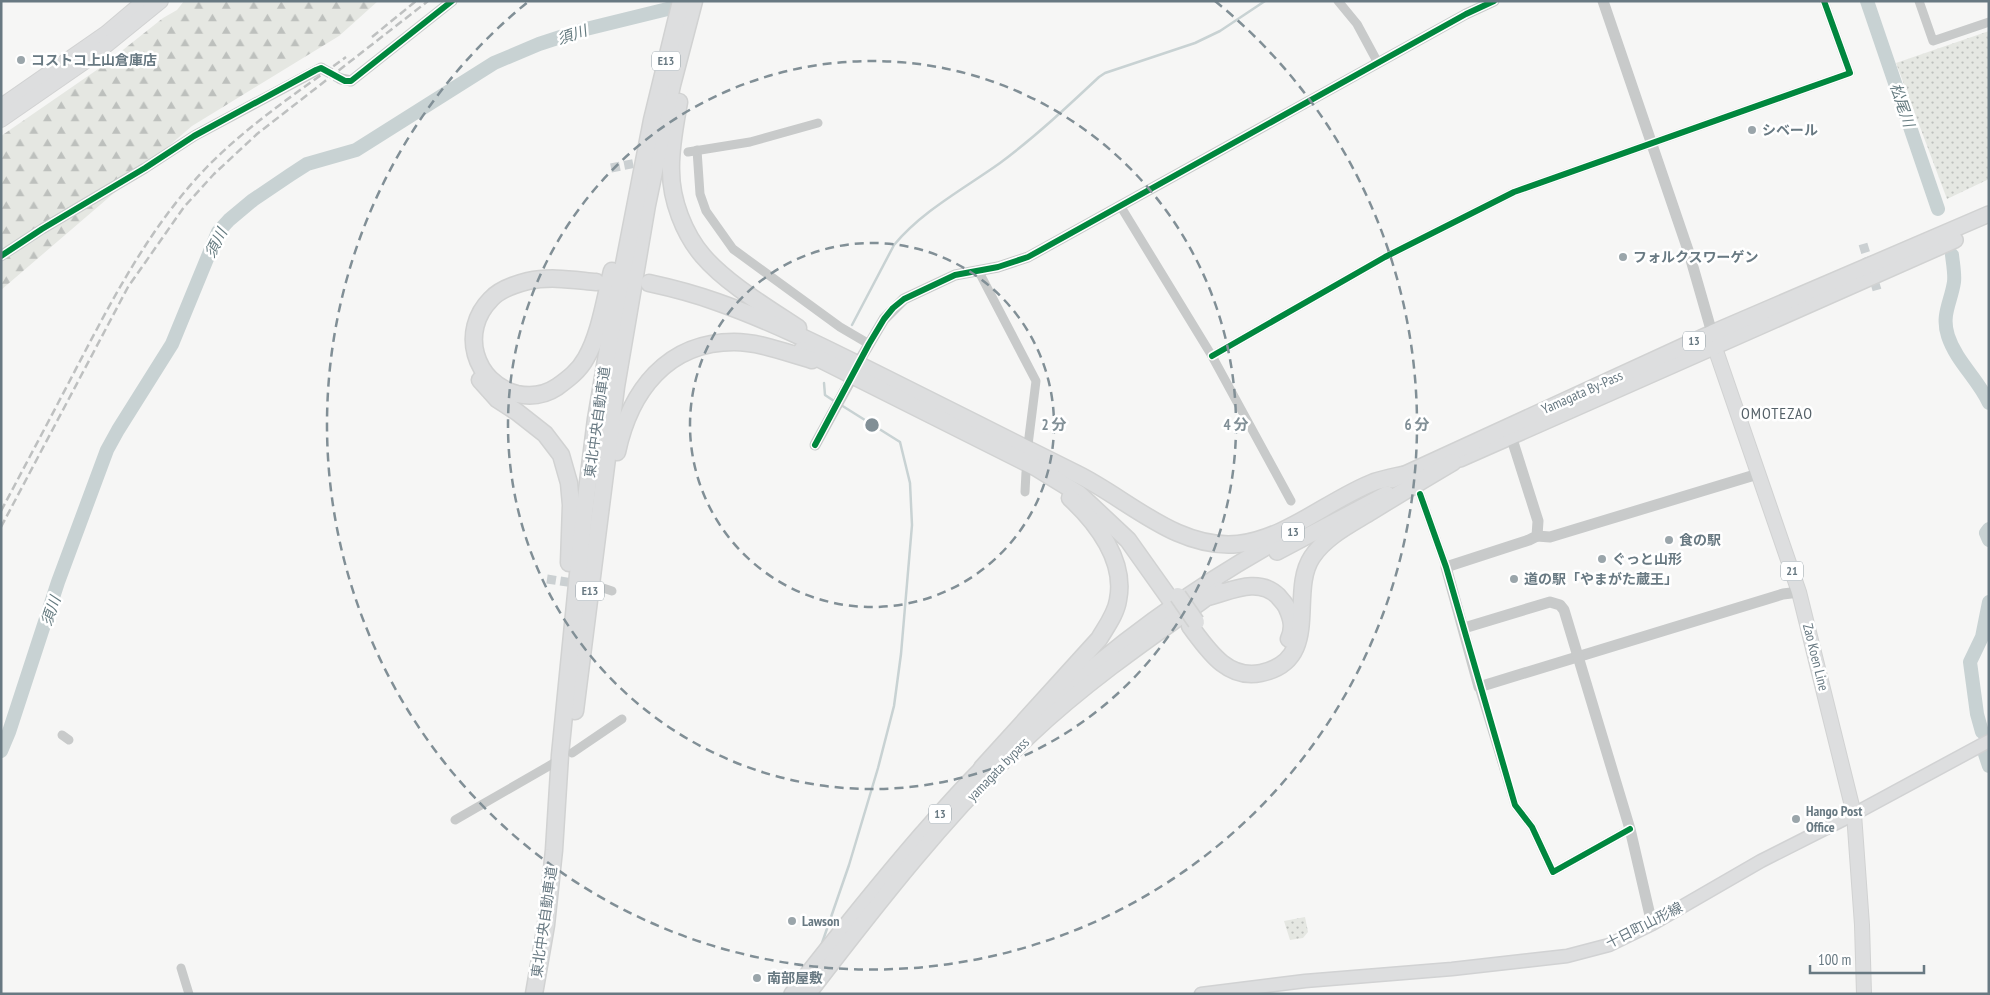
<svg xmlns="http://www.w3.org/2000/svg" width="1990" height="995" font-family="'PT Sans Narrow','Noto Sans JP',sans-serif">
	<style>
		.forest { fill: url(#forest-firs) }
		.park { fill: url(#park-dots) }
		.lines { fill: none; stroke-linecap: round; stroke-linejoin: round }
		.stream { stroke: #c8d2d3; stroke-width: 2.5 }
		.river { stroke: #c8d2d3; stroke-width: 14 }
		.minor-tunnel { stroke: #cbd0d2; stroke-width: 9; stroke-dasharray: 9 4.5; stroke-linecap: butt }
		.tertiary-tunnel { stroke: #cbd0d2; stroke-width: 11; stroke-dasharray: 11 5.5; stroke-linecap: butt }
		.secondary-casing { stroke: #d1d2d3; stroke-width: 15 }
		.primary-casing { stroke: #d1d2d2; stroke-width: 16 }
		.trunk-casing { stroke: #d1d2d2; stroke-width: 18 }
		.motorway-casing { stroke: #d1d2d2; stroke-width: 19 }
		.minor { stroke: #c8caca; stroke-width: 9 }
		.tertiary { stroke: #c8caca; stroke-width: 11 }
		.secondary { stroke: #dddedf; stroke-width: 12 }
		.primary { stroke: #dddedf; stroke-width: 14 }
		.trunk { stroke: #dddedf; stroke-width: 15 }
		.motorway { stroke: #dddedf; stroke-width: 16 }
		.rail { stroke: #bec0c0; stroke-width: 2.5; stroke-dasharray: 8 4; stroke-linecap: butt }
		.motorway-bridge-casing { stroke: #d1d2d2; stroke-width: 19; stroke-linecap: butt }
		.motorway-bridge { stroke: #dddedf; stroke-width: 16 }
		.cycleway-casing { stroke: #fff; stroke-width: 9 }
		.cycleway { stroke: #00873e; stroke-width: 6 }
		.ring { fill: none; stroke: #818f96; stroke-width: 2.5; stroke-dasharray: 9 6 }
		.poi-dot { fill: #9aa5aa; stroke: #fff; stroke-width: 2 }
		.labels { text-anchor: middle; stroke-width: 5; stroke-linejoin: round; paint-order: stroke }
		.shield { fill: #fff; stroke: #95a1a8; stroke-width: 1 }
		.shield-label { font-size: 12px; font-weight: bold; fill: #687982 }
		.poi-label { font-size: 14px; font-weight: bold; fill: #687982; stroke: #fff; text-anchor: start }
		.street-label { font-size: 14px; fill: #687982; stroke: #fff }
		.water-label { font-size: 15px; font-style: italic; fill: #647a7f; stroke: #fff }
		.quarter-label { font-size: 16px; letter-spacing: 1px; fill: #556168; stroke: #fff }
		.centre { fill: #818f96; stroke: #fff; stroke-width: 2.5 }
		.ring-label { font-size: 15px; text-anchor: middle; font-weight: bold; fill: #818f96; stroke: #fff; stroke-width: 5; stroke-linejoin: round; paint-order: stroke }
	</style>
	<defs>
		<pattern id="forest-firs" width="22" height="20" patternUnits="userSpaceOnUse" patternTransform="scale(1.25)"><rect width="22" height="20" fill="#e5e7e2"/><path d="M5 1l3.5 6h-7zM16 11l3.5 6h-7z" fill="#bdc0bd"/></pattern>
		<pattern id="park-dots" width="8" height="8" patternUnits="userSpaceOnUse" patternTransform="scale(1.25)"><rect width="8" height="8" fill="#e5e7e2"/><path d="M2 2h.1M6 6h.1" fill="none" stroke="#bdc0bd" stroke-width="1.8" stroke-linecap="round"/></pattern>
	</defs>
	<rect width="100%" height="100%" fill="#f6f6f5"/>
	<!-- forest -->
	<polygon class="forest" points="184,1 378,1 339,36 192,126 1,290 1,136 104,65 163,18 177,10"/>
	<!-- park -->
	<g class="park">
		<polygon points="1989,31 1989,179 1947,199 1896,63"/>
		<polygon points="1305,917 1308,932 1303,938 1290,940 1284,921"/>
	</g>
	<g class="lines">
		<!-- stream -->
		<g class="stream">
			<path d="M852 325 894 245C922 211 965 188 1000 163 1035 137 1067 107 1099 77L1105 73 1195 43 1220 31 1265 1"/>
			<polyline points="824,383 825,395 834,401"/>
			<polyline points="821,946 849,865 878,768 894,706 901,654 912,525 910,483 900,442 841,405"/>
		</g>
		<!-- river -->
		<g class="river">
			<polyline points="1867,1 1938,209"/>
			<path d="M1952 255C1953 264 1955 274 1954 282 1951 302 1941 315 1948 336 1956 361 1978 379 1989 403"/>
			<polyline points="1989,529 1986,533 1989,540"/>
			<polyline points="1982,732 1977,714 1970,662 1982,637 1989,602"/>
			<polyline points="1,751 9,732 58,582 107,450 118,430 172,344 218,232 229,220 253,200 290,175 307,164 356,150 494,63 539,44 582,30 688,4"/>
			<polyline points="1985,754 1989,766"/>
		</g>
		<!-- minor-tunnel -->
		<g class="minor-tunnel">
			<polyline points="611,168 647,161"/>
			<polyline points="1863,244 1877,290"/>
			<polyline points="547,579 580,584"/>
		</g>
		<!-- tertiary-tunnel -->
		<polyline class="tertiary-tunnel" points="321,68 341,79"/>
		<defs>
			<polyline id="secondary" points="1201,994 1305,981 1452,969 1567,956 1609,945 1652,924 1761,861 1854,814 1989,741"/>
			<g id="primary">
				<polyline points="1,106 106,33 144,1"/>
				<polyline points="1,120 92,57 161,1"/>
				<polyline points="1712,336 1714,345 1799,592 1854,814 1862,925 1864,994"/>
			</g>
			<g id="trunk">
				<polyline points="1460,459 1955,240"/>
				<polyline points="1392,480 1712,333 1989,214"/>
				<polyline points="1277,552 1387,494"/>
				<path d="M1041 713C1114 645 1200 583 1288 535"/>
				<path d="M792 994C834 940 877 886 922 834 944 809 965 784 990 761"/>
				<path d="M808 994C877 904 947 814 1029 736 1087 681 1153 636 1218 590"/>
			</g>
			<g id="motorway">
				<path d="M679 102C675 125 670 149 671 171 671 200 684 234 703 256 726 283 768 308 798 328"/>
				<path d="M596 282C574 280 551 276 528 281 516 284 500 289 491 299 459 331 474 383 517 394 531 397 545 395 557 387 568 379 579 371 586 358 600 334 605 298 612 271"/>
				<path d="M649 283C672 288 695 294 717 302 774 322 829 350 883 377 948 409 1012 442 1077 474 1128 499 1177 550 1238 544 1286 539 1330 499 1374 482 1383 479 1393 477 1402 475"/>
				<polyline points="802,350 1035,467 1079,494 1128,540 1172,602"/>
				<polyline points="480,380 497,399 517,412 545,434 561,455 569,483 571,505 569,563"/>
				<path d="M617 452C630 391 667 342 734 342 760 342 787 353 812 360"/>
				<path d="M1207 597C1229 592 1258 576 1278 596 1281 600 1285 603 1287 608 1292 619 1294 628 1289 639"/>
				<path d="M1190 626C1208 650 1227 680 1261 673 1323 660 1288 593 1312 557 1326 536 1351 524 1372 511 1399 494 1426 478 1453 462"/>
				<polyline points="575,711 616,387 647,205 672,85 694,1"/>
				<path d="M982 768 1099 639C1106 627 1116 614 1118 600 1126 561 1097 523 1070 498"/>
				<polyline points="534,994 546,925 554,850 560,755 584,514 596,419 610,336 652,120 681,1"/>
			</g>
		</defs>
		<!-- secondary casing -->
		<use href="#secondary" class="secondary-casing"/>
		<!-- primary casing -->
		<use href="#primary" class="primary-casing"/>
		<!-- trunk casing -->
		<use href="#trunk" class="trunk-casing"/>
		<!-- motorway casing -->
		<use href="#motorway" class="motorway-casing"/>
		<!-- minor -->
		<g class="minor">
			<polyline points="1338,1 1357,24 1378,63"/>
			<polyline points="1919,1 1933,41 1989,22"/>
			<polyline points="697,150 700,194 706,211 733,249 840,327 869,344"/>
			<polyline points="688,152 750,142 818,123"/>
			<polyline points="1121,207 1212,356 1291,501"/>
			<polyline points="978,270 1036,381 1028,445"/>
			<polyline points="1212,356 1385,257 1514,192 1850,73 1824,1"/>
			<polyline points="1025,492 1026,472"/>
			<polyline points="1420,494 1446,567"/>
			<polyline points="600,587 612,591"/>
			<polyline points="1479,687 1515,805 1532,827 1553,872 1630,829"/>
			<polyline points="62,735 69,740"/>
			<polyline points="572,753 622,719"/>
			<polyline points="455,820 554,763"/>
			<polyline points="181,968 189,994"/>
		</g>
		<!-- tertiary -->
		<g class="tertiary">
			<polyline points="1603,1 1689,253 1712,333"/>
			<polyline points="341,79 351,81 452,1"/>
			<polyline points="1,256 42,229 145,168 194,136 321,68"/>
			<polyline points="861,358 884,319 904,299 955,275 998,267 1028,257 1466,14 1494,1"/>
			<polyline points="1511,436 1538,521 1537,536 1529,540 1446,567 1479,687 1783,594 1799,592"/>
			<polyline points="815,445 849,383"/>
			<polyline points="1537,536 1550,537 1758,474"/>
			<polyline points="1464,628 1550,602 1560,605 1564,610 1630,829 1652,924"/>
		</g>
		<!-- secondary -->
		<use href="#secondary" class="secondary"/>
		<!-- primary -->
		<use href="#primary" class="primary"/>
		<!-- trunk -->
		<use href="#trunk" class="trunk"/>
		<!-- motorway -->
		<use href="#motorway" class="motorway"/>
		<!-- rail -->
		<g class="rail">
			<polyline points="372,37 416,1"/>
			<path d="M1 511C27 462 53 413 79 363 115 294 152 224 207 167 248 125 298 92 346 57"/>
			<polyline points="1,527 128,287 184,207 214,174 257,134 428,1"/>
		</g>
		<defs>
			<polyline id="motorway-bridge" points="1178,596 1196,622"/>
		</defs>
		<!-- motorway-bridge casing -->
		<use href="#motorway-bridge" class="motorway-bridge-casing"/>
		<!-- motorway-bridge -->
		<use href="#motorway-bridge" class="motorway-bridge"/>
		<defs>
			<g id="cycleway">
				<polyline points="1,256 42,229 145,168 194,136 316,70 321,68 345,81 351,81 452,1"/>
				<polyline points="1212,356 1385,257 1514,192 1850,73 1824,1"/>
				<polyline points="815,445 869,344 884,319 893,308 904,299 955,275 998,267 1028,257 1466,14 1494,1"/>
				<polyline points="1420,494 1446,567 1515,805 1532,827 1553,872 1630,829"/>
			</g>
		</defs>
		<!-- cycleway casing -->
		<use href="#cycleway" class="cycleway-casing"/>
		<!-- cycleway -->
		<use href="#cycleway" class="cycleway"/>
	</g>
	<!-- distance rings -->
	<g class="ring">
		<circle cx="872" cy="425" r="182"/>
		<circle cx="872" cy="425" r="364"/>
		<path d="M1215 1A545 545 0 1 1 529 1"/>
	</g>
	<!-- markers -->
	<g class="poi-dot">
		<circle cx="21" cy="60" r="5"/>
		<circle cx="1752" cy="130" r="5"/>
		<circle cx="1623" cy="257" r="5"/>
		<circle cx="1669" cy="540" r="5"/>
		<circle cx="1602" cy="559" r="5"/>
		<circle cx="1514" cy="579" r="5"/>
		<circle cx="1796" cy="819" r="5"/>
		<circle cx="792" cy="921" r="5"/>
		<circle cx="757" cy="978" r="5"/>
	</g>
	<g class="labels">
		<!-- shield labels -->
		<g class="shield">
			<rect x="652" y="51.5" width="28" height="19" rx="4"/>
			<rect x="1683" y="331.5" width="22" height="19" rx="4"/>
			<rect x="1282" y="522.5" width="22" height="19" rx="4"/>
			<rect x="1781" y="561.5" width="22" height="19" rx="4"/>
			<rect x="576" y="581.5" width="28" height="19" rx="4"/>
			<rect x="929" y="804.5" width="22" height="19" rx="4"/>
		</g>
		<g class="shield-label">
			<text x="666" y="65">E13</text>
			<text x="1694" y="345">13</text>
			<text x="1293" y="536">13</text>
			<text x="1792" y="575">21</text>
			<text x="590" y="595">E13</text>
			<text x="940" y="818">13</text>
		</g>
		<!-- poi labels -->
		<g class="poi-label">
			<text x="31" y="65">コストコ上山倉庫店</text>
			<text x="1762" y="135">シベール</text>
			<text x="1633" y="262">フォルクスワーゲン</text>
			<text x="1679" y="545">食の駅</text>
			<text x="1612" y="564">ぐっと山形</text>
			<text x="1524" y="584">道の駅「やまがた蔵王」</text>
			<text x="1806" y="816">Hango Post<tspan x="1806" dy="16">Office</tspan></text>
			<text x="802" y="926">Lawson</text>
			<text x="767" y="983">南部屋敷</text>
		</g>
		<!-- street labels -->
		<g class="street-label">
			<text transform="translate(1582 392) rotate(-24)" y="5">Yamagata By-Pass</text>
			<text transform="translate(597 422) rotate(-82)" y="5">東北中央自動車道</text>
			<text transform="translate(1816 657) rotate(76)" y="5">Zao Koen Line</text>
			<text transform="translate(998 769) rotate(-46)" y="5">yamagata bypass</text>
			<text transform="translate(544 922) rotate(-82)" y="5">東北中央自動車道</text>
			<text transform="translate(1644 925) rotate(-27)" y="5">十日町山形線</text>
		</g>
		<!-- water labels -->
		<g class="water-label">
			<text transform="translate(572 35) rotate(-19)" y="5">須川</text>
			<text transform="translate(1902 105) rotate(71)" y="5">松尾川</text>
			<text transform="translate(216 243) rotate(-63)" y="5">須川</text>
			<text transform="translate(51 611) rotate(-71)" y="5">須川</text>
		</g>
		<!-- quarter labels -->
		<g class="quarter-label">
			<text x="1777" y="419">OMOTEZAO</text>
		</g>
	</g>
	<circle cx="872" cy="425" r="8" class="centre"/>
	<g class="ring-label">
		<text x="1054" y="430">2 分</text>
		<text x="1236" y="430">4 分</text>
		<text x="1417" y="430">6 分</text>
	</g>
	<!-- border -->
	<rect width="1990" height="995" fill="none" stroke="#687982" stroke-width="5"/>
	<!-- scale -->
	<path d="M1810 965v8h114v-8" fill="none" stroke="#687982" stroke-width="2.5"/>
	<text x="1818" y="965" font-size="15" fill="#687982" stroke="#ffffff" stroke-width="4" paint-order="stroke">100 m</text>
</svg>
